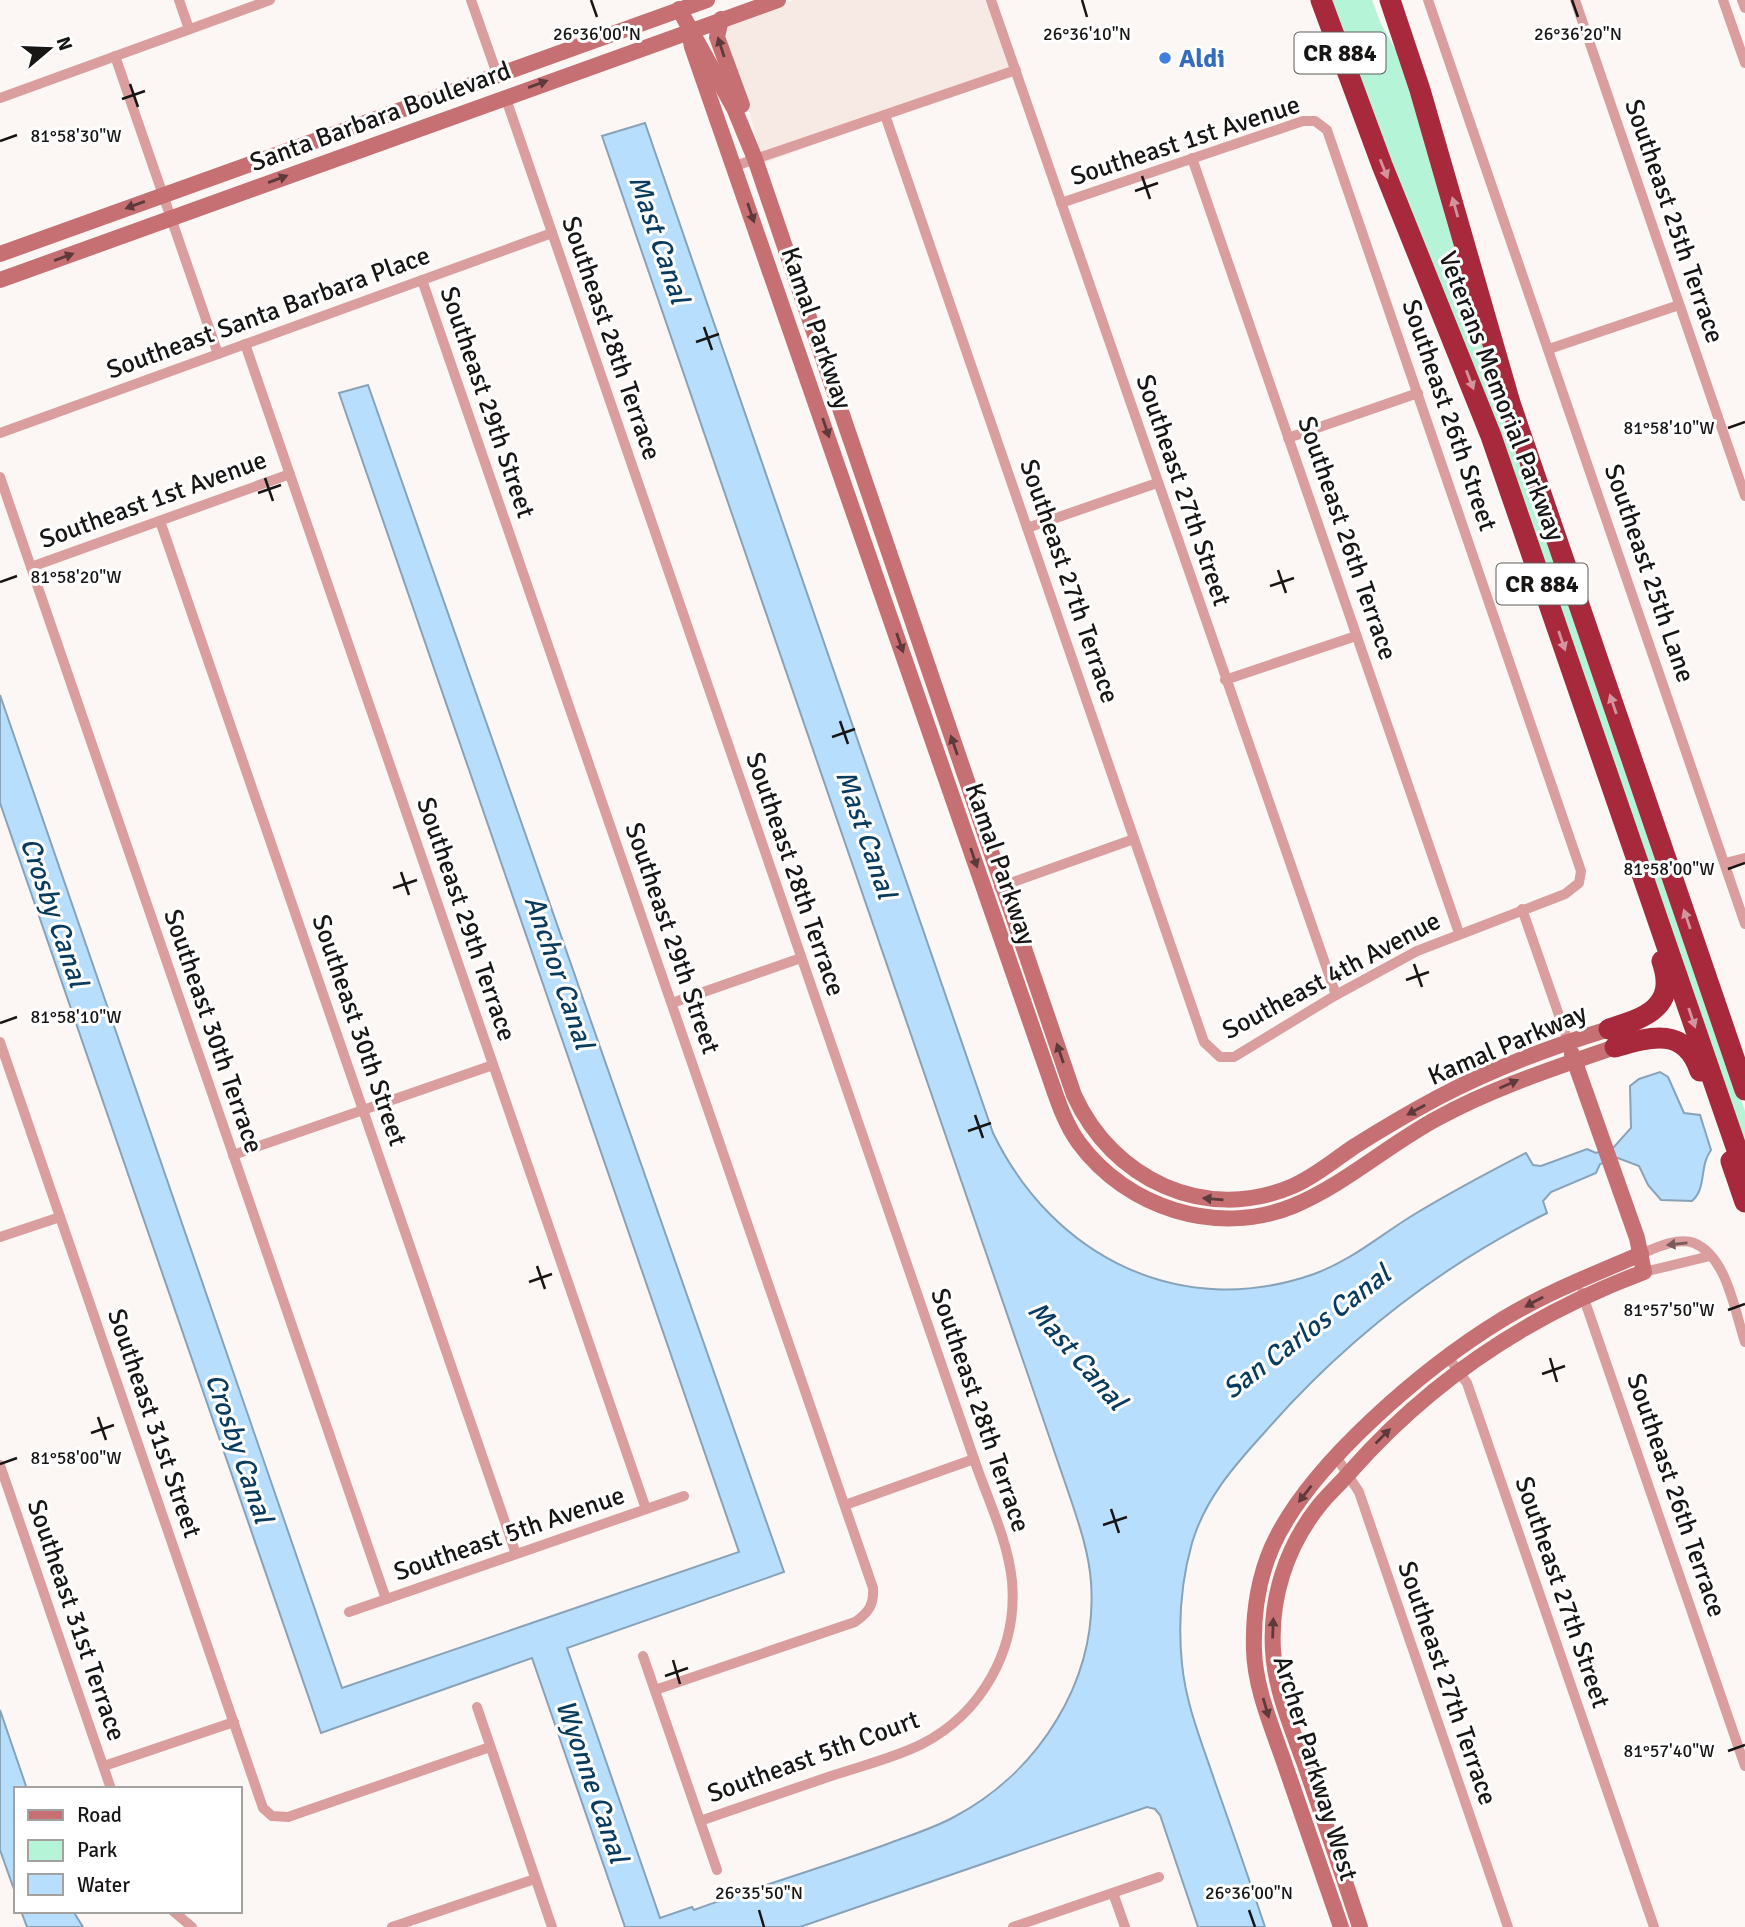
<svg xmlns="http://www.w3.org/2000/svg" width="1745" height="1927" font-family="Signika,sans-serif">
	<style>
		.built { fill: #f7eae5 }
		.green { fill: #b5f4d7 }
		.water { fill: #b8defe; stroke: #88a2b8; stroke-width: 2 }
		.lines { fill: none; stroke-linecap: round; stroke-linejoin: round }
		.street { stroke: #db9e9f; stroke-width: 10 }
		.secondary { stroke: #c77074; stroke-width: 16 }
		.highway { stroke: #a7293b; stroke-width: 21 }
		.oneway { fill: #5e3a3b }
		.oneway2 { fill: #d3949d }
		.oneway3 { fill: #7a5a5a }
		.ticks { fill: none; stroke: #181615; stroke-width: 2.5 }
		.shop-dot { fill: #3f7fe0; stroke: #fff; stroke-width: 2.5 }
		.labels { text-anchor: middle; stroke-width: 6; stroke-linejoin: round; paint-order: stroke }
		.shield { fill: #fff; stroke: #5d5c5b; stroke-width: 2 }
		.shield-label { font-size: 24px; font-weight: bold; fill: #181615 }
		.shop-label { font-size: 26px; font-weight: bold; fill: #366cbe; stroke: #fff; text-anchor: start }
		.street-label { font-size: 26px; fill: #181615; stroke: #fff }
		.water-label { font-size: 28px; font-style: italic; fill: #083b5d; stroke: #fff }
		.ticks-label { font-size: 18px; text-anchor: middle; fill: #181615; stroke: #fff; stroke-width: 6; stroke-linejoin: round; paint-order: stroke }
	</style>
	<rect width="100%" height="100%" fill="#fcf7f5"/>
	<!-- built -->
	<polygon class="built" points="794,0 994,0 1017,68 763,164 747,103 724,38 725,23"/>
	<!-- green -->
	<polygon class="green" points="1331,0 1372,0 1381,24 1406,68 1569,599 1745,1111 1745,1143 1502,439 1409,207"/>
	<!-- water -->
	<g class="water">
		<path d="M645 123 993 1133C1053 1257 1181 1321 1314 1274 1350 1261 1378 1237 1410 1217 1448 1194 1487 1173 1526 1153L1533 1165 1541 1166 1587 1149 1596 1153 1614 1147 1631 1128 1630 1086 1639 1079 1660 1072 1668 1077 1684 1113 1700 1115 1711 1150C1699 1166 1707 1188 1692 1201L1661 1200 1648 1185 1639 1166 1618 1158 1600 1164 1596 1173 1551 1192 1543 1201 1547 1213C1437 1268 1345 1340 1264 1433 1234 1466 1205 1499 1192 1543 1181 1582 1178 1624 1182 1664 1186 1705 1202 1743 1215 1782 1232 1830 1249 1879 1265 1927H1198L1160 1815 1155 1809 1147 1807 800 1927H625L532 1658 321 1733 0 803V695L342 1688 739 1552 339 393 368 385 784 1572 567 1648 660 1918 692 1907 694 1910C759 1886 825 1867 890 1843 911 1835 934 1828 954 1817 1039 1772 1098 1680 1091 1582 1089 1554 1080 1527 1071 1500L602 136Z"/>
		<polygon points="0,1710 27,1789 16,1789 16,1895 0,1850"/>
		<polygon points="21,1911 73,1911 83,1927 27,1927"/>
	</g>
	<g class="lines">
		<!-- street -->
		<g class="street">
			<polyline points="179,0 189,29"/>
			<polyline points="471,0 497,74"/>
			<polyline points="991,0 1336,995"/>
			<polyline points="1428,0 1745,924"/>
			<polyline points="1575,0 1745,496"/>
			<polyline points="1723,0 1745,63"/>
			<polyline points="1742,0 1745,8"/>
			<polyline points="115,56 218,354"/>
			<path d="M505 96 974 1459C987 1498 1008 1540 1012 1581 1018 1649 982 1713 922 1744 894 1758 861 1766 831 1776 787 1791 744 1806 700 1821"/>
			<polyline points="0,98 270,0"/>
			<polyline points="885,115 1204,1042 1220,1057 1234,1057 1336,995 1417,951 1565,894 1579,883 1581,871 1327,130 1315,121 1303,121 1061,203"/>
			<polyline points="1192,158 1459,933"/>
			<polyline points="735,166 1016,70"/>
			<path d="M422 280 873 1588C874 1605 869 1612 855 1622L655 1690"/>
			<polyline points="245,344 646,1509"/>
			<polyline points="1549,349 1679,305"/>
			<polyline points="0,433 552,233"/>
			<polyline points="1288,438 1418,393"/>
			<polyline points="0,477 386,1599"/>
			<polyline points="160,521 516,1554"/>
			<polyline points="1027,528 1157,483"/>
			<polyline points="31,567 290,474"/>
			<polyline points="1225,680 1356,636"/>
			<polyline points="1725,863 1745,858"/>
			<polyline points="999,887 1134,839"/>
			<polyline points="1522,909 1568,1041"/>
			<polyline points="672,1003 801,958"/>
			<polyline points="0,1042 263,1808 272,1816 288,1817 490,1747"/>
			<polyline points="233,1155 493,1065"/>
			<polyline points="0,1237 60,1217"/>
			<path d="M1641 1254C1655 1248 1678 1237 1694 1243 1727 1256 1735 1313 1745 1342"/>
			<polyline points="1644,1272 1710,1256"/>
			<polyline points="1582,1293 1745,1766"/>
			<polyline points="1448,1357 1467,1383 1654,1927"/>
			<polyline points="1337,1458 1359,1492 1508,1927"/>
			<polyline points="0,1465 111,1789"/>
			<polyline points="845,1505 974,1459"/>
			<polyline points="349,1612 684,1496"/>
			<polyline points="643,1656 717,1870"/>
			<polyline points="477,1707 552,1927"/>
			<polyline points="104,1766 234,1722"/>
			<polyline points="1113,1893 1125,1927"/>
			<polyline points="173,1911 192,1927"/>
			<polyline points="392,1927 535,1879"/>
			<polyline points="1013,1927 1159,1877"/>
		</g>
		<!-- secondary -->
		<g class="secondary">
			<path d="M679 9 734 108 755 159 1074 1095C1112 1179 1205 1224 1293 1186 1316 1176 1334 1160 1355 1146 1382 1129 1409 1113 1437 1098 1492 1069 1550 1047 1609 1029"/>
			<polyline points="721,19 717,37 742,105"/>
			<path d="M689 30 692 47 1047 1070C1056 1095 1063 1121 1079 1143 1127 1208 1217 1237 1293 1206 1344 1185 1389 1144 1438 1118 1495 1087 1555 1068 1615 1047"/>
			<polyline points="0,254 707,0"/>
			<polyline points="0,280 778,0"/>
			<path d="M1341 1927C1322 1872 1303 1817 1284 1762 1272 1727 1255 1688 1254 1650 1253 1615 1258 1579 1272 1547 1309 1464 1426 1366 1503 1319 1546 1293 1594 1274 1641 1254"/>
			<path d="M1360 1927C1342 1872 1323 1817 1304 1762 1291 1726 1275 1689 1273 1650 1270 1598 1286 1548 1318 1507 1328 1494 1340 1484 1350 1472 1430 1381 1531 1314 1644 1272L1637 1238 1572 1054"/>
		</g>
		<!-- highway -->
		<g class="highway">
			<polyline points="1321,0 1382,165 1491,436 1745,1173"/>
			<polyline points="1390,0 1420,90 1510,403 1745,1090"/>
			<path d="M1609 1029C1645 1018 1678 1007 1662 961"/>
			<path d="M1615 1047C1652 1036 1685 1027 1700 1071"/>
			<polyline points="1731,1161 1745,1202"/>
		</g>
	</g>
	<!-- one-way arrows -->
	<defs><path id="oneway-solid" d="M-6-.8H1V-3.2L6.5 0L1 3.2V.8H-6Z" transform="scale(1.75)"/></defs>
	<g class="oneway">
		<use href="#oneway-solid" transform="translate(721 47) rotate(-108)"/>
		<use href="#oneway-solid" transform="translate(538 84) rotate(-20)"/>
		<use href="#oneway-solid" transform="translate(278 179) rotate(-20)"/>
		<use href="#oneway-solid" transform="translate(135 205) rotate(160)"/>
		<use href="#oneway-solid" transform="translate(751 213) rotate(71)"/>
		<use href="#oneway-solid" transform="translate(64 257) rotate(-20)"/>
		<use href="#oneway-solid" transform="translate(826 428) rotate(71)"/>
		<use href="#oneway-solid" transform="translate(900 643) rotate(71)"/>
		<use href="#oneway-solid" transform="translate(954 745) rotate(-109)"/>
		<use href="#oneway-solid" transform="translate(974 858) rotate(71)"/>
		<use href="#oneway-solid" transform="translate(1060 1053) rotate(-109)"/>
		<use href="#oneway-solid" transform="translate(1509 1084) rotate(-24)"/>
		<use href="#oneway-solid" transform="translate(1416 1110) rotate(151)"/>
		<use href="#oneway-solid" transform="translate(1213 1199) rotate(-175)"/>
		<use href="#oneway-solid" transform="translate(1534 1302) rotate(151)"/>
		<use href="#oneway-solid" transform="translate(1383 1436) rotate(-45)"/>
		<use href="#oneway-solid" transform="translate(1305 1494) rotate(128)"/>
		<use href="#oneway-solid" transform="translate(1273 1628) rotate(-88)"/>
		<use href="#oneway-solid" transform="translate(1266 1708) rotate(74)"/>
	</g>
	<g class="oneway2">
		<use href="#oneway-solid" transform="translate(1384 169) rotate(68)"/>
		<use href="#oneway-solid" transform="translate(1455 207) rotate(-106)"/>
		<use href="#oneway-solid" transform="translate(1470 380) rotate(69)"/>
		<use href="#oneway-solid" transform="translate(1562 641) rotate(71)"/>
		<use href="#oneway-solid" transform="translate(1613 704) rotate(-109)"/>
		<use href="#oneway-solid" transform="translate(1687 919) rotate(-109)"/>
		<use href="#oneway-solid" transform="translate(1692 1018) rotate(71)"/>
	</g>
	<use class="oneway3" href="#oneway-solid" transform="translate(1677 1244) rotate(174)"/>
	<!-- ticks -->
	<path class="ticks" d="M591 0 597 17M1082 0 1087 17M1572 0 1578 17M130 84 138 107M122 99 145 91M0 141 17 135M1142 176 1150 199M1135 191 1158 183M704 327 712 350M696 342 719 334M1728 428 1745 422M265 478 273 501M258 493 281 485M1278 570 1286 593M0 582 17 576M1270 586 1294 578M840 721 848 744M832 737 855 729M1728 869 1745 863M401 872 409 895M393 888 417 880M1414 964 1422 987M1406 980 1429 972M0 1023 17 1017M975 1115 983 1138M968 1131 991 1123M537 1266 545 1289M529 1282 552 1274M1728 1310 1745 1304M1550 1358 1557 1382M1542 1374 1565 1366M98 1417 106 1440M91 1433 114 1425M0 1464 17 1458M1111 1509 1119 1533M1103 1525 1127 1517M673 1660 680 1684M665 1676 688 1668M1728 1751 1745 1745M759 1910 764 1927M1249 1910 1255 1927"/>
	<!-- markers -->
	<circle class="shop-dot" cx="1165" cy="58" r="7"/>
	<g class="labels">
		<!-- shield labels -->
		<g class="shield">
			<rect x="1294.5" y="32.5" width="91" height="41" rx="5"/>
			<rect x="1496.5" y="563.5" width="91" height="41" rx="5"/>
		</g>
		<g class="shield-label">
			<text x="1340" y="61">CR 884</text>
			<text x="1542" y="592">CR 884</text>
		</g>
		<!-- shop labels -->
		<g class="shop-label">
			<text x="1179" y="67">Aldi</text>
		</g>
		<!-- street labels -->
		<g class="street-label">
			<text transform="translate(380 116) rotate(-20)" y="9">Santa Barbara Boulevard</text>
			<text transform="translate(1185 140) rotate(-18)" y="9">Southeast 1st Avenue</text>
			<text transform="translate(1675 221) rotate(71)" y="9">Southeast 25th Terrace</text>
			<text transform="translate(268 312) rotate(-20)" y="9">Southeast Santa Barbara Place</text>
			<text transform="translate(817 328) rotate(71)" y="9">Kamal Parkway</text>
			<text transform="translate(612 338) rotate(71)" y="9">Southeast 28th Terrace</text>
			<text transform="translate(1502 396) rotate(69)" y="9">Veterans Memorial Parkway</text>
			<text transform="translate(488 402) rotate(71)" y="9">Southeast 29th Street</text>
			<text transform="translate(1450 415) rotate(71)" y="9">Southeast 26th Street</text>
			<text transform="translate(1184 490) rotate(71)" y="9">Southeast 27th Street</text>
			<text transform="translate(153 499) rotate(-20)" y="9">Southeast 1st Avenue</text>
			<text transform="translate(1348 538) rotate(71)" y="9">Southeast 26th Terrace</text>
			<text transform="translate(1650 573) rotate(71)" y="9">Southeast 25th Lane</text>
			<text transform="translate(1070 581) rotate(71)" y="9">Southeast 27th Terrace</text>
			<text transform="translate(1001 864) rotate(71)" y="9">Kamal Parkway</text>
			<text transform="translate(796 874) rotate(71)" y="9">Southeast 28th Terrace</text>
			<text transform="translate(467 919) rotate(71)" y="9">Southeast 29th Terrace</text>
			<text transform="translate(673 938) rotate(71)" y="9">Southeast 29th Street</text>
			<text transform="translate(1331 975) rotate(-28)" y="9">Southeast 4th Avenue</text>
			<text transform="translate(360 1030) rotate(71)" y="9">Southeast 30th Street</text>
			<text transform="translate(214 1031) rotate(71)" y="9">Southeast 30th Terrace</text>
			<text transform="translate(1507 1044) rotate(-23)" y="9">Kamal Parkway</text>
			<text transform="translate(981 1410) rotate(71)" y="9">Southeast 28th Terrace</text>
			<text transform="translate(155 1423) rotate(71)" y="9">Southeast 31st Street</text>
			<text transform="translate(1677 1495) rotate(71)" y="9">Southeast 26th Terrace</text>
			<text transform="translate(509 1533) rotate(-19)" y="9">Southeast 5th Avenue</text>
			<text transform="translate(1563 1592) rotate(71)" y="9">Southeast 27th Street</text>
			<text transform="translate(77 1620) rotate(71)" y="9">Southeast 31st Terrace</text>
			<text transform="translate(1448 1683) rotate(71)" y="9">Southeast 27th Terrace</text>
			<text transform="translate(813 1756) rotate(-20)" y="9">Southeast 5th Court</text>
			<text transform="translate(1316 1768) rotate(73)" y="9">Archer Parkway West</text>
		</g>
		<!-- water labels -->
		<g class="water-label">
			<text transform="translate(660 239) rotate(71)" y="10">Mast Canal</text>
			<text transform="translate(867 834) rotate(71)" y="10">Mast Canal</text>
			<text transform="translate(55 912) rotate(71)" y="10">Crosby Canal</text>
			<text transform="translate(560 972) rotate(71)" y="10">Anchor Canal</text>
			<text transform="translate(1306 1331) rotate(-37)" y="10">San Carlos Canal</text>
			<text transform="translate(1078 1355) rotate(49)" y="10">Mast Canal</text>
			<text transform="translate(240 1448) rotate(71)" y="10">Crosby Canal</text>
			<text transform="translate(593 1781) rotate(71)" y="10">Wyonne Canal</text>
		</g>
	</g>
	<g class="ticks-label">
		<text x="597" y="40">26°36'00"N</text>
		<text x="1087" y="40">26°36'10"N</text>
		<text x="1578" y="40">26°36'20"N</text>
		<text x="76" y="142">81°58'30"W</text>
		<text x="1669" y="434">81°58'10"W</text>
		<text x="76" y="583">81°58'20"W</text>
		<text x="1669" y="875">81°58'00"W</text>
		<text x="76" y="1023">81°58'10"W</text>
		<text x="1669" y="1316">81°57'50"W</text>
		<text x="76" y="1464">81°58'00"W</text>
		<text x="1669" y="1757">81°57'40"W</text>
		<text x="759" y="1899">26°35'50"N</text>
		<text x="1249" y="1899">26°36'00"N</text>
	</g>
	<!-- legend -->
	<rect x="14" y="1787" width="228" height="126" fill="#ffffff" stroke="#a3a2a1" stroke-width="2"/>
	<rect x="28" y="1810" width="35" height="10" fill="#c77074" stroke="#a3a2a1" stroke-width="2"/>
	<text x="77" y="1822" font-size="21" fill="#181615">Road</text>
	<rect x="28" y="1840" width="35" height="21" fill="#b5f4d7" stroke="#a3a2a1" stroke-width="2"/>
	<text x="77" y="1857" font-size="21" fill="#181615">Park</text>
	<rect x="28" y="1874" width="35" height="21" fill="#b8defe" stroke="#a3a2a1" stroke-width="2"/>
	<text x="77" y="1892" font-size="21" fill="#181615">Water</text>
	<!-- north arrow -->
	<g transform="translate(49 49) rotate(71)" stroke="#ffffff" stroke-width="5" paint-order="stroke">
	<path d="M0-5L12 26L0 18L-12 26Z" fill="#181615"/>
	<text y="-10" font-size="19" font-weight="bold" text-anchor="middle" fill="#181615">N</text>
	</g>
</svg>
